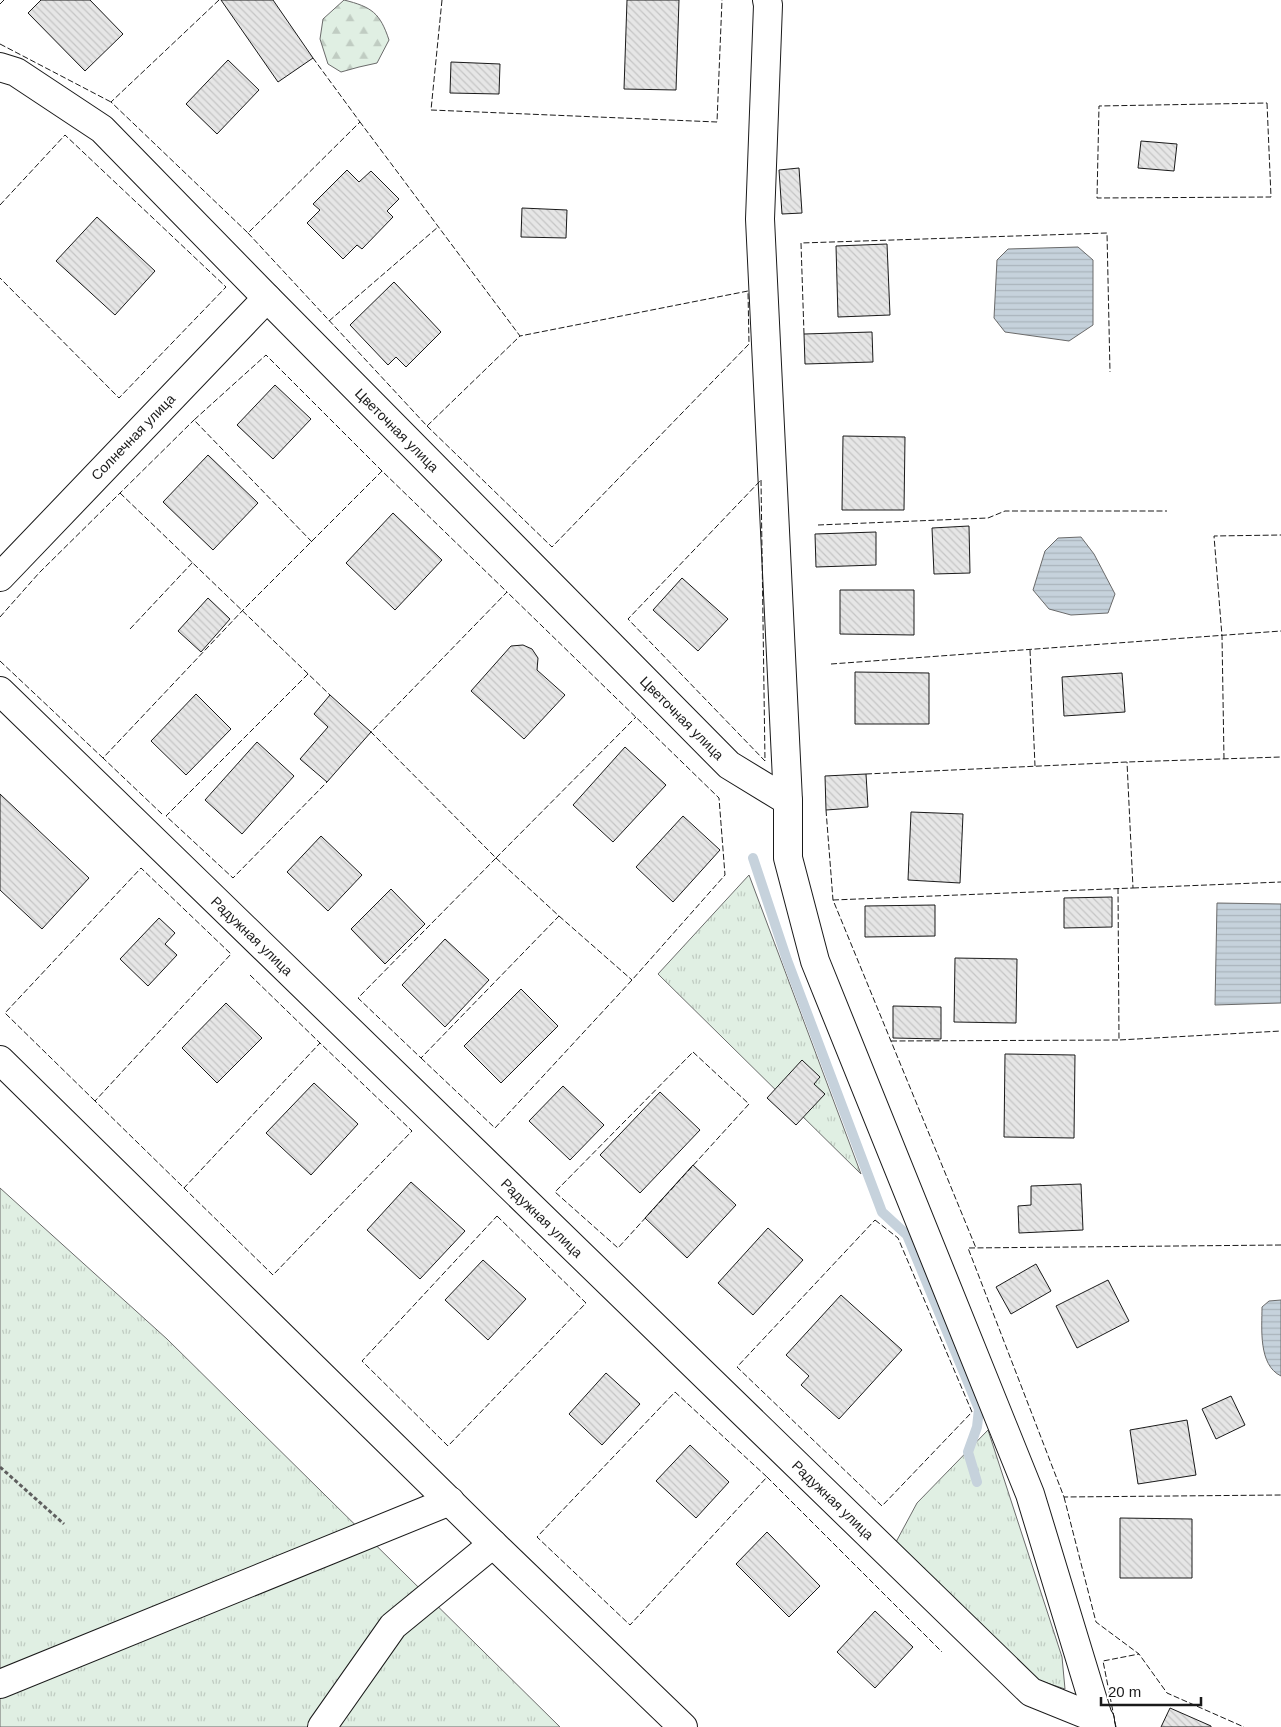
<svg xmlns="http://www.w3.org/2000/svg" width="1281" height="1727" font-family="Helvetica,sans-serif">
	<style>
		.grass { fill: url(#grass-tufts); stroke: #6a6a6a }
		.forest { fill: url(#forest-firs); stroke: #6a6a6a }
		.water { fill: url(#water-rules); stroke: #6a6a6a }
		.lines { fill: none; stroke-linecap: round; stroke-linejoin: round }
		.stream { stroke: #c6d2dc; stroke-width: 10 }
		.building { fill: url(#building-back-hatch); stroke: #1a1a1a }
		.minor-casing { stroke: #1a1a1a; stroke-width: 30 }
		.path { stroke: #5f5f5f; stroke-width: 3; stroke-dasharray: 4 2.5; stroke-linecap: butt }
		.minor { stroke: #fff; stroke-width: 28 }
		.fence { stroke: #1a1a1a; stroke-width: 1; stroke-dasharray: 6 2.5; stroke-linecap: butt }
		.labels { text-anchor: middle; stroke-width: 4; stroke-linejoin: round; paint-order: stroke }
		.street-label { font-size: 14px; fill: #1a1a1a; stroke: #fff }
	</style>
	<defs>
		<pattern id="grass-tufts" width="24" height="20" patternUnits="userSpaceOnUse" patternTransform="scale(1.25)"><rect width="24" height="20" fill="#e0efe3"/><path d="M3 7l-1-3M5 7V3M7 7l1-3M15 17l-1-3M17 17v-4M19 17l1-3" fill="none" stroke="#c0ccc2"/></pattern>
		<pattern id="forest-firs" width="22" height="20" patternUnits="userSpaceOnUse" patternTransform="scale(1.25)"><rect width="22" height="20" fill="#e0efe3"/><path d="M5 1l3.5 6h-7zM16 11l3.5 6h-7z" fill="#c0ccc2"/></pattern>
		<pattern id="water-rules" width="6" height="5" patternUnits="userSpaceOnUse" patternTransform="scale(1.25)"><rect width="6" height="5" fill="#c6d2dc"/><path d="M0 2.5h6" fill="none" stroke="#aab4bc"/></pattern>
		<pattern id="building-back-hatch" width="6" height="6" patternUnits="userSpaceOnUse" patternTransform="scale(1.25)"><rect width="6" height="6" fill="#e6e6e6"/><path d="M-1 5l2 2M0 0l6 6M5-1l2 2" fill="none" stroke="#c5c5c5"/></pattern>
	</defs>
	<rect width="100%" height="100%" fill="#fff"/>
	<!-- grass -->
	<g class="grass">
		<polygon points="749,875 861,1174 658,974"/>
		<polygon points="0,1188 167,1339 560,1727 0,1727"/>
		<polygon points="988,1430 1062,1657 1065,1689 1032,1678 896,1542 917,1503"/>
	</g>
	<!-- forest -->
	<path class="forest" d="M344 0C372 7 380 13 389 40L377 63 359 67 341 72 328 64 320 39 323 19Z"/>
	<!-- water -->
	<g class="water">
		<polygon points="1078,247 1093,260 1093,325 1069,341 1005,332 994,318 997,260 1008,249"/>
		<polygon points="1081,537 1094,554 1115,594 1108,613 1071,615 1049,609 1033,590 1045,551 1058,538"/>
		<polygon points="1217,903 1281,904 1281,1003 1215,1005"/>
		<path d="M1281 1300V1376C1258 1365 1262 1328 1262 1307L1269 1301Z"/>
	</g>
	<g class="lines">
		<!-- stream -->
		<polyline class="stream" points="753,858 787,960 882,1212 907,1235 979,1409 977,1427 968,1452 977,1482"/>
	</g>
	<!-- building -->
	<g class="building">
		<polygon points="41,0 90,0 123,34 85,71 28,13"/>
		<polygon points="221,0 273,0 313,58 278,82"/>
		<polygon points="627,0 679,0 676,90 624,89"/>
		<polygon points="228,60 259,90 217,134 186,104"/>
		<polygon points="451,62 500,64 499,94 450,93"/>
		<polygon points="1141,141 1177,144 1174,171 1138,168"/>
		<polygon points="799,168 802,213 782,214 779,170"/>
		<polygon points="347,170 359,182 371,171 399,199 387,211 393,217 362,249 357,245 343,259 307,223 320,210 313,204"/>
		<polygon points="522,208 567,210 566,238 521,237"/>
		<polygon points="97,217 155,271 115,315 56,261"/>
		<polygon points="887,244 890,315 838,317 836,246"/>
		<polygon points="394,282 441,332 406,367 396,357 388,365 350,325"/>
		<polygon points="872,332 873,362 805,364 804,334"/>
		<polygon points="275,385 311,419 273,459 237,425"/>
		<polygon points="843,436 905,437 904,510 842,510"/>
		<polygon points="208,455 258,503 213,550 163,502"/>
		<polygon points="393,513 442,560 395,610 346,563"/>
		<polygon points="969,526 970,573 934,574 932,528"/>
		<polygon points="876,532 876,565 816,567 815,534"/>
		<polygon points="682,578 728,619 698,651 653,610"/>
		<polygon points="840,590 914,590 914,635 840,634"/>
		<polygon points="208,598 230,619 201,652 178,631"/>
		<polygon points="523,645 532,649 538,658 537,670 565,695 524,739 471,691 511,646"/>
		<polygon points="855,672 929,673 929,724 855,724"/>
		<polygon points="1122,673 1125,712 1064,716 1062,677"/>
		<polygon points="196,694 231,729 186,775 151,741"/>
		<polygon points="330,695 371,732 327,782 300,759 328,727 314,714"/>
		<polygon points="257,742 294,776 242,834 205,800"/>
		<polygon points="625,747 666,785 613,842 573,805"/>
		<polygon points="866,774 868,807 826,810 825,776"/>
		<polygon points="0,794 89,878 42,929 0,890"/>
		<polygon points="911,812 963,814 960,883 908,880"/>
		<polygon points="683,816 720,850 673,902 636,867"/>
		<polygon points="321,836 362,875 328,911 287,872"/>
		<polygon points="391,889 425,924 385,964 351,929"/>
		<polygon points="1112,897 1112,927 1064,928 1064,898"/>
		<polygon points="935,905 935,936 865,937 865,906"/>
		<polygon points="159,918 175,933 165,944 177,955 148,986 120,959"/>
		<polygon points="445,939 489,980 445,1027 402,985"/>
		<polygon points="955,958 1017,959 1016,1023 954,1022"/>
		<polygon points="521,989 558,1026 501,1083 464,1046"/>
		<polygon points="226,1003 262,1038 217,1083 182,1048"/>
		<polygon points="893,1006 941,1007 941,1039 893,1038"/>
		<polygon points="1005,1054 1075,1055 1074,1138 1004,1137"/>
		<polygon points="802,1060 820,1077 814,1084 825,1094 796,1125 767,1098"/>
		<polygon points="314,1083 358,1124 311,1175 266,1133"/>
		<polygon points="563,1086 604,1125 570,1160 529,1121"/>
		<polygon points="660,1092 700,1130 640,1193 600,1155"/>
		<polygon points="693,1165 736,1205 687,1258 645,1218"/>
		<polygon points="411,1182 465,1231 420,1279 367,1230"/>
		<polygon points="1081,1184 1083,1230 1019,1233 1018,1206 1031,1205 1031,1186"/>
		<polygon points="768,1228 803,1260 753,1315 718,1283"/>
		<polygon points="483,1260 526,1299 488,1340 445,1300"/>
		<polygon points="1036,1264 1051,1291 1011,1314 996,1287"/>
		<polygon points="1108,1280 1129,1321 1077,1348 1056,1306"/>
		<polygon points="841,1295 902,1350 839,1419 801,1385 809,1376 786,1355"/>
		<polygon points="606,1373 640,1404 602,1445 569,1414"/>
		<polygon points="1231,1396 1245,1425 1216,1439 1202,1409"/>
		<polygon points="1187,1420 1196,1475 1138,1484 1130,1430"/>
		<polygon points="690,1445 729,1482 696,1518 656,1481"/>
		<polygon points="1120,1518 1192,1519 1192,1578 1120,1578"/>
		<polygon points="767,1532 820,1586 789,1617 736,1564"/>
		<polygon points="875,1611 913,1647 875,1688 837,1652"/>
		<polygon points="1170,1708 1211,1726 1211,1727 1161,1727"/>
	</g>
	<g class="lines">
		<defs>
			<g id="minor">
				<polyline points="767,0 768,5 760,219 788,801 788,858 815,961 1030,1494 1101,1727"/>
				<polyline points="0,67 16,72 102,129 267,298 729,765 788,801"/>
				<polyline points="0,577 267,298"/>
				<polyline points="0,691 1031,1692 1100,1720"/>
				<polyline points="0,1060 493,1544 683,1727"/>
				<polyline points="0,1684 450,1501"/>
				<polyline points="322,1727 393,1626 493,1544"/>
			</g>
		</defs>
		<!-- minor casing -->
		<use href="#minor" class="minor-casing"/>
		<!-- path -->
		<polyline class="path" points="0,1467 64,1524"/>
		<!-- minor -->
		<use href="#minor" class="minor"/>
		<!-- fence -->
		<g class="fence">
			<polyline points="219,0 111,102 248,233 360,122 313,58"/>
			<polyline points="442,0 431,110 717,122 722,0"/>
			<polyline points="0,4 4,0"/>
			<polyline points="0,44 111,102"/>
			<polygon points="1267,103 1271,197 1097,198 1099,106"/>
			<polyline points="0,205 65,135 226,287 119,398 0,278"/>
			<polyline points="248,233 427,426 520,336 360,122"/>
			<polyline points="329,321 438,227"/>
			<polyline points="804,334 801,243 1107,233 1110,372"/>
			<polyline points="427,426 552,547 749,344 748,291 520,336"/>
			<polygon points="761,480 765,761 628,619"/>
			<polyline points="120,493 330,695"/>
			<polyline points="818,525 988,518 1005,511 1167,511"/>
			<polyline points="312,542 194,420 266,355 382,471"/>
			<polyline points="0,617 39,573 194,420"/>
			<polyline points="130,629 193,562"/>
			<polyline points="1030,650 1035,766"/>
			<polyline points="0,661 103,758"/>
			<polyline points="831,664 1281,631"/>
			<polyline points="308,674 166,816 233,878 327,782"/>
			<polyline points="1224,759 1222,636 1214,536 1281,535"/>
			<polyline points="866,774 1127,762 1281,757"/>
			<polyline points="826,810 833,900 976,1248"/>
			<polyline points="162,814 103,758 243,610 382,471 507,592 371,732 496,858 636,717"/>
			<polygon points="496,858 559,916 421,1058 358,998"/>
			<polyline points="1118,888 1119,1040 1281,1031"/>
			<polyline points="1133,888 1281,882"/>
			<polyline points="833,900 1133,888 1127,762"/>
			<polyline points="559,916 632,980"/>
			<polyline points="250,975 320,1043"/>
			<polyline points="891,1041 1119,1040"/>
			<polygon points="693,1052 749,1104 618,1248 555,1192"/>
			<polyline points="421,1058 495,1128 632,980 725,875 719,798 507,592"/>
			<polyline points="95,1101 5,1013 141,868 231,954 95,1101 273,1275 412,1131 320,1043 184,1188"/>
			<polygon points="497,1216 586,1303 448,1446 362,1361"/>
			<polygon points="875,1220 898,1238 972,1412 882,1506 737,1367"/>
			<polyline points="1281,1245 968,1248 1064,1497 1281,1495"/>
			<polygon points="675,1392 767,1477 630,1625 537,1537"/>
			<polyline points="767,1477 942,1652"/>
			<polyline points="1064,1497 1096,1622 1139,1654 1167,1693 1244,1727"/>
			<polyline points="1116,1727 1103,1661 1139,1654"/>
		</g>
	</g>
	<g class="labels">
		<!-- street labels -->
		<g class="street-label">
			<text transform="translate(397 430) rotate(45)" y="5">Цветочная улица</text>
			<text transform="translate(133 437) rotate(-46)" y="5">Солнечная улица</text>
			<text transform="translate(682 718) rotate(45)" y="5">Цветочная улица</text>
			<text transform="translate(252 936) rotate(44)" y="5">Радужная улица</text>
			<text transform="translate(542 1218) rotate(44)" y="5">Радужная улица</text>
			<text transform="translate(833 1500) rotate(44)" y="5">Радужная улица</text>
		</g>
	</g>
	<!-- scale -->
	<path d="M1101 1697v8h100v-8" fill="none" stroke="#1a1a1a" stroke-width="2.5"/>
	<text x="1108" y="1697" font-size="15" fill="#1a1a1a" stroke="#ffffff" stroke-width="4" paint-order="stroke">20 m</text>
</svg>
